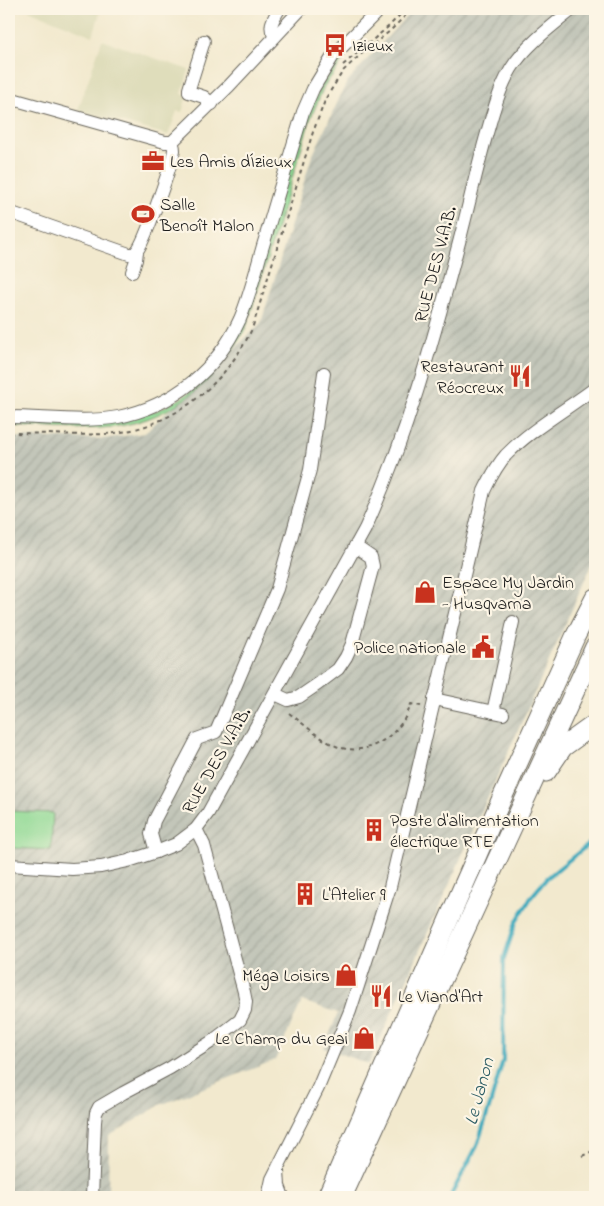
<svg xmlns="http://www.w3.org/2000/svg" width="604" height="1206" font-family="'Indie Flower',sans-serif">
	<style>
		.built { fill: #dfddbb }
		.industrial { fill: url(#industrial-furrows) }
		.green { fill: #90d994; stroke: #567a58 }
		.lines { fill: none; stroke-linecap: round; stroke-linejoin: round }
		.stream { stroke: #3eaabd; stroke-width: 4 }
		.minor-casing { stroke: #67645a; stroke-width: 14 }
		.highway-casing { stroke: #67645a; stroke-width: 21 }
		.path { stroke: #67645a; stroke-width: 2; stroke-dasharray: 4 4; stroke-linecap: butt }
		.minor { stroke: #fff; stroke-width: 12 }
		.highway { stroke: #fff; stroke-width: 19 }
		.labels { text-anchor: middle; stroke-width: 4.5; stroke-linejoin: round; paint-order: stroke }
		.poi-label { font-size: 18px; fill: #1c1c1c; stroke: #fcf5e5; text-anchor: start }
		.street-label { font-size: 18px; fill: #1c1c1c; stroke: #fcf5e5 }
		.water-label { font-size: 19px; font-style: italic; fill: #2b5c64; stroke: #fcf5e5 }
	</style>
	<defs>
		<pattern id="industrial-furrows" width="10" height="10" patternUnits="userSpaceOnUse" patternTransform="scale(1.25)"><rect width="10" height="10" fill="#c3c6b9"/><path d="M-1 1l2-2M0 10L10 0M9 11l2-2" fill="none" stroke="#a7aa9e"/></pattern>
	</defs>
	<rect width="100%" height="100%" fill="#fcf5e5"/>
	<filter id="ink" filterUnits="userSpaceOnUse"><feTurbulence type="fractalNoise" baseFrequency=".02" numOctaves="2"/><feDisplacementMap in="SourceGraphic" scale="10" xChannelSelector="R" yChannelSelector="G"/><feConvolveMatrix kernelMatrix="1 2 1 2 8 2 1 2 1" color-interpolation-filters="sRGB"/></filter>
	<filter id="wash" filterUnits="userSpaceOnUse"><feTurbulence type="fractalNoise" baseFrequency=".0096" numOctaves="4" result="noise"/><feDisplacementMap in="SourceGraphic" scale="20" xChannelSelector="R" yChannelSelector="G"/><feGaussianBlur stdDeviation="1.12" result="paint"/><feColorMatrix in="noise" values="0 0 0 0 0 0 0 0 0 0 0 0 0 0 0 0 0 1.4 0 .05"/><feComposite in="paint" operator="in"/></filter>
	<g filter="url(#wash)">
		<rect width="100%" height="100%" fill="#f2e9ce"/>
		<!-- built -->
		<g class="built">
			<polygon points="26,9 101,9 93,36"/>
			<polygon points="102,40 189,70 182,94 187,96 182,112 177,111 168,135 78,110"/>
		</g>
		<!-- industrial -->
		<polygon class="industrial" points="413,9 595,9 595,535 593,562 369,1064 324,1048 338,1013 302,1001 275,1060 160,1105 109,1136 108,1197 9,1197 9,437 103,439 145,433 261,323 311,159 347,82"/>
		<!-- green -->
		<g class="green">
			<path d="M341 59 343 61 324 86 310 120 246 328C214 385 168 424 101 428 71 430 40 427 9 426L13 424 156 411 180 399 198 386 224 357 311 108 322 84Z"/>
			<polygon points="9,811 53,813 51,850 9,848"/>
		</g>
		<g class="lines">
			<!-- stream -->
			<polyline class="stream" points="450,1197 477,1146 490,1105 503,1060 504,958 516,922 532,896 547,878 595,839"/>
		</g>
	</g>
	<g filter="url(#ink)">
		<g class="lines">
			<defs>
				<g id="minor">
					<path d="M275 36C267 27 274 18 279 9"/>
					<polyline points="204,41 189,89 189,92 204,97 212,104"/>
					<polyline points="9,98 165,142 172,142 229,86 301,9"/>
					<path d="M9 212 129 254C133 254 134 254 136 252 145 243 172 163 174 150 174 146 173 145 172 142"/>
					<polyline points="132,272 136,260 137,251"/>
					<path d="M9 417C42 417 87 423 118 417 173 406 217 370 240 319 251 293 257 265 265 239 277 197 290 155 303 112L313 89 333 56 380 9"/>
					<polyline points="275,694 288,700 299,697 318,684 338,669 346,657 352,644 373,566 371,557 355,546"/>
					<polyline points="434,699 503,714"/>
					<polyline points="493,712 513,622"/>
					<polyline points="156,852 151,834 154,821 197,739 216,732 277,589 310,470 324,373"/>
					<path d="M9 865 72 869 101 867 128 861 156 852 176 844 196 829 208 813 365 529C406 439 432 345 457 250 467 213 475 176 485 140 492 116 498 91 511 69 524 47 553 25 573 9"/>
					<polyline points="278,1171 279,1186 283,1197"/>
					<polyline points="92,1197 95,1122 96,1113 99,1107 123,1093 170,1068 211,1042 240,1020 245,1010 246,1002 244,992 204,845 196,829"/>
					<path d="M268 1197 272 1179 318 1088 350 1011 390 887 484 491C490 479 496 466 506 455 530 430 567 409 595 388"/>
				</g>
				<g id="highway">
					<polyline points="546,772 563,747 595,724"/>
					<polyline points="327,1197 502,798 575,637 595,598"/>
					<polyline points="342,1197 595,647"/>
				</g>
			</defs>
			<!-- minor casing -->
			<use href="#minor" class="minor-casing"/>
			<!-- highway casing -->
			<use href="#highway" class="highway-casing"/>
			<!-- path -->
			<g class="path">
				<polyline points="343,65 388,27 406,9"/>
				<path d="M9 433C40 433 73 436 104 434 170 430 224 387 252 329L313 132 326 98 343 71 360 55 390 31 412 9"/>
				<path d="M289 713C304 724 318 738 336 746 368 759 402 734 411 704L421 706"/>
				<polyline points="582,1156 595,1150"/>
			</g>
			<!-- minor -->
			<use href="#minor" class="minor"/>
			<!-- highway -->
			<use href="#highway" class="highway"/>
		</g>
	</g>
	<!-- icons -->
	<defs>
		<symbol id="bus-bare" viewBox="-9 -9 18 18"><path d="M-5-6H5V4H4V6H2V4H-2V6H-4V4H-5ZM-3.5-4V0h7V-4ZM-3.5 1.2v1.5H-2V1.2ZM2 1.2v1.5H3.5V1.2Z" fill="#c8321e" stroke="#fcf5e5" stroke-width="2.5" paint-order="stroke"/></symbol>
		<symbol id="office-bare" viewBox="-9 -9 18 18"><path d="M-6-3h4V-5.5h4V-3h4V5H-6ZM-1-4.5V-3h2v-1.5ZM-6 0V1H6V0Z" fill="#c8321e" stroke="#fcf5e5" stroke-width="2.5" paint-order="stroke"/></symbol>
		<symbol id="stadium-bare" viewBox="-9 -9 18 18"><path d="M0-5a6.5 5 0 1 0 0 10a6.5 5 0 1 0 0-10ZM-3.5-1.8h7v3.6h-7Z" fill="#c8321e" stroke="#fcf5e5" stroke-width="2.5" paint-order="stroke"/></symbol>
		<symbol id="restaurant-bare" viewBox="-9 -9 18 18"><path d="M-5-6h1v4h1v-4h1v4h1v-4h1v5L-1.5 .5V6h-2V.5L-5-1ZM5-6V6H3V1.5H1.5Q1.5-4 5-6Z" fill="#c8321e" stroke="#fcf5e5" stroke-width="2.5" paint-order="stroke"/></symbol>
		<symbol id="shop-bare" viewBox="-9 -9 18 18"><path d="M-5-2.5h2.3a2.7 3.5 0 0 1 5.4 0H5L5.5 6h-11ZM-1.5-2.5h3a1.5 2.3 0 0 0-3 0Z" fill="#c8321e" stroke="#fcf5e5" stroke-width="2.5" paint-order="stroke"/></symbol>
		<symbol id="civic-bare" viewBox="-9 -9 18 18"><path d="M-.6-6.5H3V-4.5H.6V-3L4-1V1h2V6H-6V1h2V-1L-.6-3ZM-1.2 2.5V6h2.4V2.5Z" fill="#c8321e" stroke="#fcf5e5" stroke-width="2.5" paint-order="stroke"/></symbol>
		<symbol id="building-bare" viewBox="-9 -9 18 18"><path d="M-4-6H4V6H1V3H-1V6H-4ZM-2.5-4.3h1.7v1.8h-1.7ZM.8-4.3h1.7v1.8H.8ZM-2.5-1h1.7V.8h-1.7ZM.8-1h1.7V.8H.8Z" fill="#c8321e" stroke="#fcf5e5" stroke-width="2.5" paint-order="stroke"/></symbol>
	</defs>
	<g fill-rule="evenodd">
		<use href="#bus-bare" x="319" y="29" width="32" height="32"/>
		<use href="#office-bare" x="137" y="145" width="32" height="32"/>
		<use href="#stadium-bare" x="127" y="198" width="32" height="32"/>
		<use href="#restaurant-bare" x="504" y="360" width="32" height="32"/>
		<use href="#shop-bare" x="409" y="576" width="32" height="32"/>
		<use href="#civic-bare" x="467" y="631" width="32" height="32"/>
		<use href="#building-bare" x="358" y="814" width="32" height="32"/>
		<use href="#building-bare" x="289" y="878" width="32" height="32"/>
		<use href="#shop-bare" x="330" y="959" width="32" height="32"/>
		<use href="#restaurant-bare" x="365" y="980" width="32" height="32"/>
		<use href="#shop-bare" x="348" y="1022" width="32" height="32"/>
	</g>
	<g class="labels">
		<!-- poi labels -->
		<g class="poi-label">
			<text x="352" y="51">Izieux</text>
			<text x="170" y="167">Les Amis dÍzieux</text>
			<text x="160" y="210">Salle<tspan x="160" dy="21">Benoît Malon</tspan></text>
			<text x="504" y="372" text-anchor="end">Restaurant<tspan x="504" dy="21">Réocreux</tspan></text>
			<text x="442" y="588">Espace My Jardin<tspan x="442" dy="21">- Husqvarna</tspan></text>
			<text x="466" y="653" text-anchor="end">Police nationale</text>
			<text x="390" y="826">Poste d'alimentation<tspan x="390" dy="21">électrique RTE</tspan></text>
			<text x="322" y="900">L'Atelier 9</text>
			<text x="330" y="981" text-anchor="end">Méga Loisirs</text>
			<text x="398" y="1002">Le Viand'Art</text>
			<text x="348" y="1044" text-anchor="end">Le Champ du Geai</text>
		</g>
		<!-- street labels -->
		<g class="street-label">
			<text transform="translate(435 264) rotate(-75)" y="6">RUE DES V.A.B.</text>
			<text transform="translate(216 760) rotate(-60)" y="6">RUE DES V.A.B.</text>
		</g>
		<!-- water labels -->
		<g class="water-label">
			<text transform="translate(478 1091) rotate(-75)" y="7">Le Janon</text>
		</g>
	</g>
	<!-- margin -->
	<rect width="604" height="1206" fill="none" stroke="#fcf5e5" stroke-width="30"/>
</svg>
